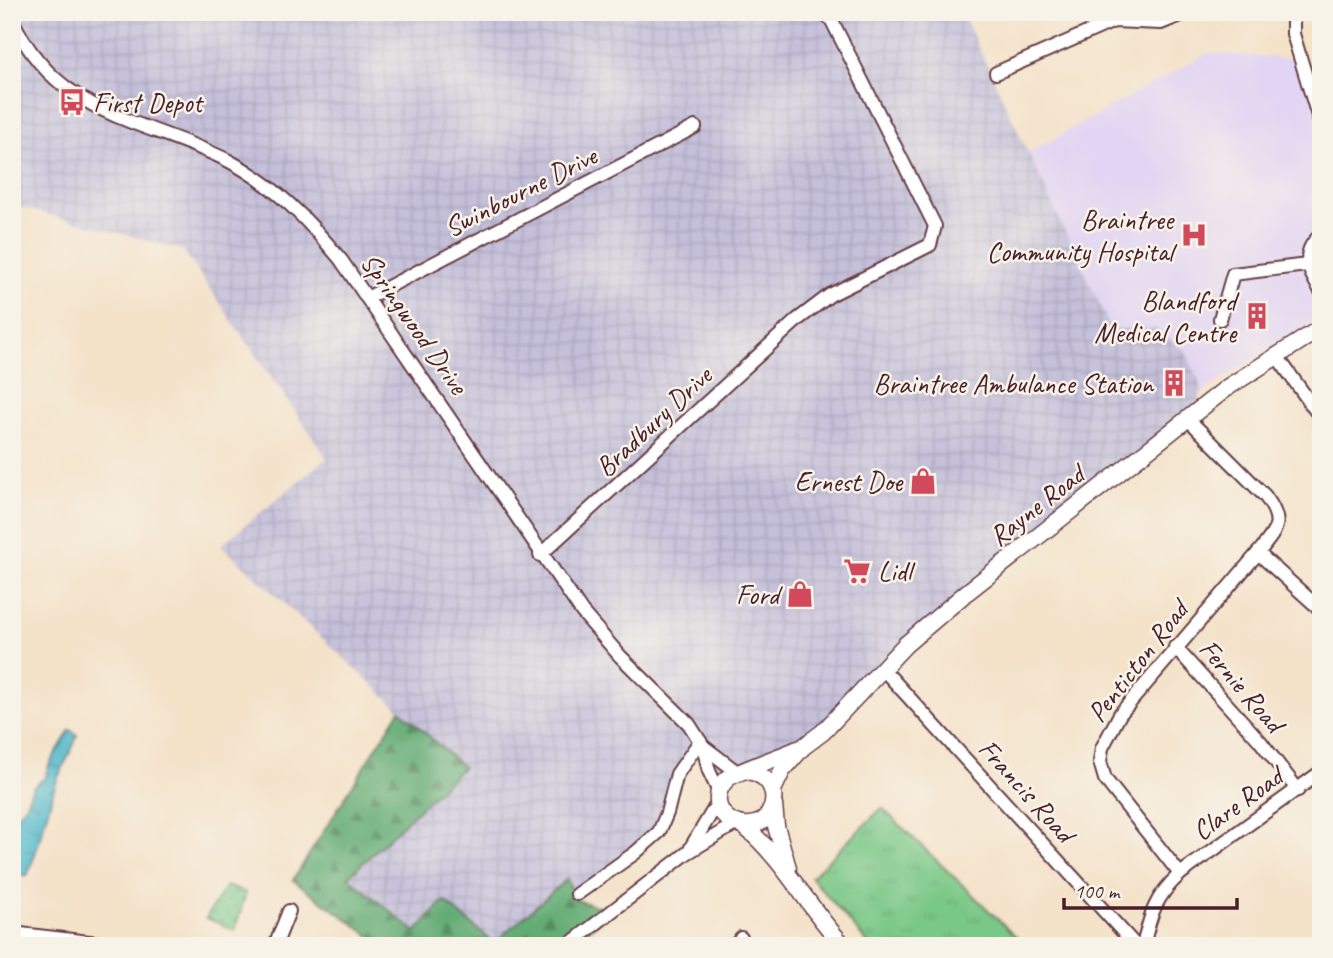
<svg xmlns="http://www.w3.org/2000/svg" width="1333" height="958" font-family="Caveat,sans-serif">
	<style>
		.built { fill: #e2d4f3 }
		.industrial { fill: url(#industrial-grid) }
		.grass { fill: url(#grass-dots); stroke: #627459; stroke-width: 2 }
		.forest { fill: url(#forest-firs); stroke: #566650; stroke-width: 2 }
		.park { fill: url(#park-tufts); stroke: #627459; stroke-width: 2 }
		.water { fill: url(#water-ripples); stroke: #4c6b7a; stroke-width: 2 }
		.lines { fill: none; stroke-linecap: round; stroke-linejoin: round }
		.minor-casing { stroke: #643c43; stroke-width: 16 }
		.major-casing { stroke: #643c43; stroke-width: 19 }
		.minor { stroke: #fff; stroke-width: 12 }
		.major { stroke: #fff; stroke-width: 16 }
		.labels { text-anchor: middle; stroke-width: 5; stroke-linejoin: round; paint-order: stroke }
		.poi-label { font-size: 28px; fill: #4a1f2b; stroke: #f7f3e8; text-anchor: end }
		.street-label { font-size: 28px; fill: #4a1f2b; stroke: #f7f3e8 }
	</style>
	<defs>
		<pattern id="industrial-grid" width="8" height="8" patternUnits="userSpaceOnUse" patternTransform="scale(1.75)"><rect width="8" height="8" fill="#c5c0da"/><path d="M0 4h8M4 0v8" fill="none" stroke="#aba5bb"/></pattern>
		<pattern id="grass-dots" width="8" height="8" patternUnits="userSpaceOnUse" patternTransform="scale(1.75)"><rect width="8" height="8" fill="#7ac887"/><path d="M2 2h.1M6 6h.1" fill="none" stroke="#6bab75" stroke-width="1.8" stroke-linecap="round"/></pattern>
		<pattern id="forest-firs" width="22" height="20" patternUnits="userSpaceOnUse" patternTransform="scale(1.75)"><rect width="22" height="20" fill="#63ac74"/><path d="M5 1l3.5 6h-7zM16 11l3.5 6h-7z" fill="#548b5f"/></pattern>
		<pattern id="park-tufts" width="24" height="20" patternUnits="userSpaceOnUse" patternTransform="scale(1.75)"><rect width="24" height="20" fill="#7ac887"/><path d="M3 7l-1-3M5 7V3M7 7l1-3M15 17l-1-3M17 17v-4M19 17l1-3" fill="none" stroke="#6bab75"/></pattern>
		<pattern id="water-ripples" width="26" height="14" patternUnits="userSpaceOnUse" patternTransform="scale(1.75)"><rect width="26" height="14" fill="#4db7ca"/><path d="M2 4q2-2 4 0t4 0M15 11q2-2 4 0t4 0" fill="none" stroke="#4294a4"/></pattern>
	</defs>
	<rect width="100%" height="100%" fill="#f7f3e8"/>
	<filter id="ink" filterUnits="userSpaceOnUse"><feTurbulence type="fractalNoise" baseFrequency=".0143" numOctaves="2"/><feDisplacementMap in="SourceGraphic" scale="14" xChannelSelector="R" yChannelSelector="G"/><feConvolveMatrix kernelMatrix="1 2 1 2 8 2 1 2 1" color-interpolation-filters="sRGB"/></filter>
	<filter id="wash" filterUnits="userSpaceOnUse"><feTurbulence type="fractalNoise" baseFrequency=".00686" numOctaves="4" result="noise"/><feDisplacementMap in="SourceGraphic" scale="28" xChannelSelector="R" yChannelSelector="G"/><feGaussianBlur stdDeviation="1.57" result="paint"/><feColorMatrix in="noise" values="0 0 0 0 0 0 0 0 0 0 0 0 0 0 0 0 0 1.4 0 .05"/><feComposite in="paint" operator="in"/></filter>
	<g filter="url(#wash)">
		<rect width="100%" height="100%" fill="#f4e2c9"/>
		<!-- built -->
		<polygon class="built" points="1208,53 1294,59 1318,86 1321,96 1321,317 1203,391 1186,352 1111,329 1028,153"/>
		<!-- industrial -->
		<polygon class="industrial" points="12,12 962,12 1111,329 1156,329 1186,352 1203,391 1188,419 966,593 823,732 726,779 701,742 677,774 659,832 597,879 576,900 567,879 494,943 416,932 347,876 462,767 221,545 327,458 183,250 12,205"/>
		<!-- grass -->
		<polygon class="grass" points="226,886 246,893 235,930 206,918"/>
		<!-- forest -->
		<polygon class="forest" points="400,710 463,767 348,877 416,932 444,901 494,943 567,879 576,900 611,910 572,946 384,946 293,880"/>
		<!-- park -->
		<polygon class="park" points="882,808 1026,946 870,946 811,877"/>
		<!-- water -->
		<path class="water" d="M70 730 77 735C73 751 63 764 57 780 46 812 40 845 27 876L12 872V820L25 806 33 787 45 778 49 765Z"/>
	</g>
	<g filter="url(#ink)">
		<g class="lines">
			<defs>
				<g id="minor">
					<polyline points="1293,12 1293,34 1321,126"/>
					<path d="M12 19C58 118 143 118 229 161 275 185 309 221 341 260L582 612 620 656 689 724 703 746 709 771 719 792"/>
					<polyline points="996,73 1114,21 1161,23 1188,12"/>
					<path d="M1321 235C1300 252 1308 271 1321 291"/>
					<polyline points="367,298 695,127"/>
					<polyline points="1220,319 1233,274 1307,265"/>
					<polyline points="1276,355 1321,418"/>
					<path d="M1188 419 1265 496C1285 523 1277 529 1258 553L1321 610"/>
					<polyline points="540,555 797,320 830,295 930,245 935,226 831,19 820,12"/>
					<polyline points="1175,647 1260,741 1298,790"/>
					<polyline points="882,668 1136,946"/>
					<polyline points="703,746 737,772"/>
					<polyline points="691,847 718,802"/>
					<polyline points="1180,874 1105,779 1100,762 1102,748 1120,714 1258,553"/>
					<polyline points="577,894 635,853 659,832 667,813 677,774 700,741"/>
					<polyline points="12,933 124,946"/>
					<polyline points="275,946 289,911"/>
					<polyline points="567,946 687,853 735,824"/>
					<polyline points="735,946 741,938"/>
					<path d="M1143 946C1151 913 1155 897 1180 874L1321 772"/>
				</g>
				<g id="major">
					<path d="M749 771C775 777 781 802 763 821 733 837 702 804 727 779 733 773 785 755 798 749"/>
					<polyline points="773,790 782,771 803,747 823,732 905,645 966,593 1228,387 1321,328"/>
					<polyline points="774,805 776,826 788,868"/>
					<path d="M745 827C785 861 808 908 844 946"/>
				</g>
			</defs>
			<!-- minor casing -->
			<use href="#minor" class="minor-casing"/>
			<!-- major casing -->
			<use href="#major" class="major-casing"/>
			<!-- minor -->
			<use href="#minor" class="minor"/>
			<!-- major -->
			<use href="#major" class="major"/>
		</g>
	</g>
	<!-- icons -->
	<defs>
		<symbol id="bus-bare" viewBox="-9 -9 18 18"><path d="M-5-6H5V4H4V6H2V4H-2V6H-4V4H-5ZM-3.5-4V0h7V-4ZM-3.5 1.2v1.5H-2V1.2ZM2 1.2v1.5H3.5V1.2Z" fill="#d1495b" stroke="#f7f3e8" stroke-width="2.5" paint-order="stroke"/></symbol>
		<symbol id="hospital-bare" viewBox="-9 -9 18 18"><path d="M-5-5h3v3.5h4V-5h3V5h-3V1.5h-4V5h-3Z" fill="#d1495b" stroke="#f7f3e8" stroke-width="2.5" paint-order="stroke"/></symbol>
		<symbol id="building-bare" viewBox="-9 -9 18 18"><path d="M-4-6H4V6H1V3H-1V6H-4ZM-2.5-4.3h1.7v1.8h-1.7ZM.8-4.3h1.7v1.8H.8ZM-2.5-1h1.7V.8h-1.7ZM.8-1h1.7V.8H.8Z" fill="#d1495b" stroke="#f7f3e8" stroke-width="2.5" paint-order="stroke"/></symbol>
		<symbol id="shop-bare" viewBox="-9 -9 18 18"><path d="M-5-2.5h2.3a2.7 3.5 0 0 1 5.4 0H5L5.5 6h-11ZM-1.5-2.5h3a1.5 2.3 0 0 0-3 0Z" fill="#d1495b" stroke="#f7f3e8" stroke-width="2.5" paint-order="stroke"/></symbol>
		<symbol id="supermarket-bare" viewBox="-9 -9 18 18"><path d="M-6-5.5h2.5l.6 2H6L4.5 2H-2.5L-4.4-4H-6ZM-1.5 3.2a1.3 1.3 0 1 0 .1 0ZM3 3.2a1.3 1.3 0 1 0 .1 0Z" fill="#d1495b" stroke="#f7f3e8" stroke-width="2.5" paint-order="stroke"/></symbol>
	</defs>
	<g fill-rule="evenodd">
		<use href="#bus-bare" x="53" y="83" width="38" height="38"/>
		<use href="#hospital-bare" x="1175" y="216" width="38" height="38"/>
		<use href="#building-bare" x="1238" y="297" width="38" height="38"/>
		<use href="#building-bare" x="1155" y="364" width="38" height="38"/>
		<use href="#shop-bare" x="904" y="462" width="38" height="38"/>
		<use href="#supermarket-bare" x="838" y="552" width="38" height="38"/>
		<use href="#shop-bare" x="781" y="575" width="38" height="38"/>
	</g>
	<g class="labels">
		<!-- poi labels -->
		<g class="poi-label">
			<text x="93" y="112" text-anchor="start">First Depot</text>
			<text x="1173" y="229">Braintree<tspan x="1173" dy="32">Community Hospital</tspan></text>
			<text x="1236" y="310">Blandford<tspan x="1236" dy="32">Medical Centre</tspan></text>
			<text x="1153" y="393">Braintree Ambulance Station</text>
			<text x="902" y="491">Ernest Doe</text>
			<text x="878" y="581" text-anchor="start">Lidl</text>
			<text x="779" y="604">Ford</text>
		</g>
		<!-- street labels -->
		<g class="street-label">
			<text transform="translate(520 191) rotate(-27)" y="10">Swinbourne Drive</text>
			<text transform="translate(415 323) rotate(55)" y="10">Springwood Drive</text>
			<text transform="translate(653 421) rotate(-43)" y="10">Bradbury Drive</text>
			<text transform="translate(1036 505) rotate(-38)" y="10">Rayne Road</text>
			<text transform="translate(1137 661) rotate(-52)" y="10">Penticton Road</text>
			<text transform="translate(1242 685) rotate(49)" y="10">Fernie Road</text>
			<text transform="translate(1027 790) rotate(48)" y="10">Francis Road</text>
			<text transform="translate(1237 803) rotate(-36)" y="10">Clare Road</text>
		</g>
	</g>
	<!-- margin -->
	<rect width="1333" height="958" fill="none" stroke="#f7f3e8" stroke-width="42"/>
	<!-- scale -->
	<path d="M1064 898v10h173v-10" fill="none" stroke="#4a1f2b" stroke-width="3.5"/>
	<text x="1074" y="898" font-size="21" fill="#4a1f2b" stroke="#f7f3e8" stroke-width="5" paint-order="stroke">100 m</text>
</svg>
